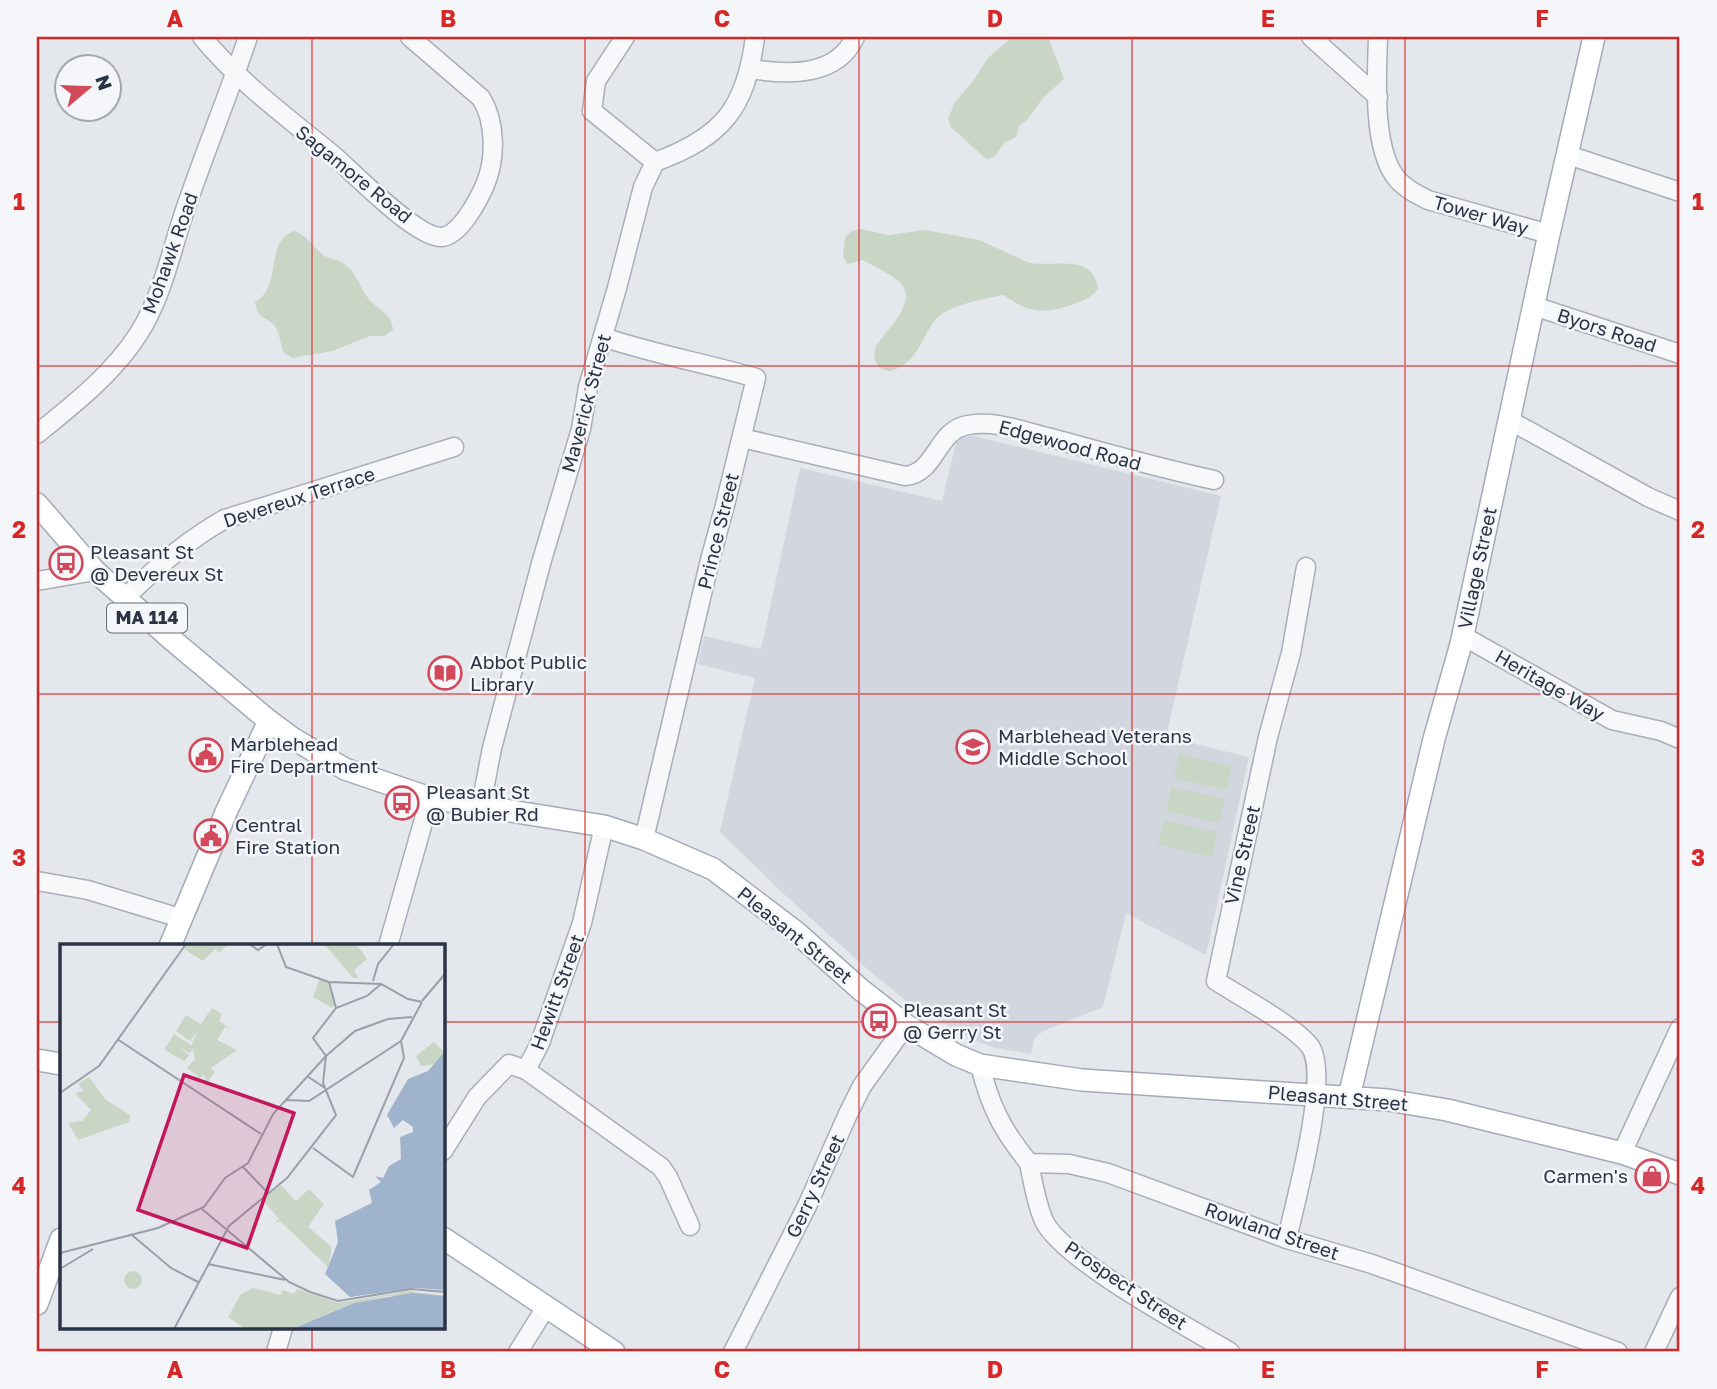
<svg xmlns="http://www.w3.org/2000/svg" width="1717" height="1389" font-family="'Golos Text',sans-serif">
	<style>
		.built { fill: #d2d6de }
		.green { fill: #c9d6c5 }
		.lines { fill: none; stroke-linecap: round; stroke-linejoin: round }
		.minor-casing { stroke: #a9aeb7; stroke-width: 21 }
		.major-casing { stroke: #a3abb8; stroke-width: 24 }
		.minor { stroke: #f7f8fa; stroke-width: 18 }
		.major { stroke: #fff; stroke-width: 21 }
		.grid { fill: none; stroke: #d62828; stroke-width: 2; stroke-opacity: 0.55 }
		.labels { text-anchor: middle; stroke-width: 5; stroke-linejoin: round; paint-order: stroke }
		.shield { fill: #f4f6f9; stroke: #676e7b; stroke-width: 2 }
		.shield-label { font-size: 18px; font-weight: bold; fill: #2b3445 }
		.street-label { font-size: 19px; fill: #2b3445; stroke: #f4f6f9 }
		.poi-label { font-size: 19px; fill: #2b3445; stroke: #f4f6f9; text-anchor: start }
		.inset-road { fill: none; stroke: #9a9fa9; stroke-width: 2 }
		.view { fill: #c2185b; fill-opacity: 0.15; stroke: #c2185b; stroke-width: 3.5 }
		.inset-edge { fill: none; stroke: #2b3445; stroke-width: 3.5 }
		.neatline { fill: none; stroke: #d62828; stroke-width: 2.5 }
		.grid-label { font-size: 23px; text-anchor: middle; font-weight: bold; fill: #d62828 }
	</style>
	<rect width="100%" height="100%" fill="#e4e7ec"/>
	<!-- built -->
	<polygon class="built" points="974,436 1221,496 1166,737 1249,757 1206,955 1126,913 1103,1007 1043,1031 1034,1039 1031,1054 995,1048 974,1040 911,1005 866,968 786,896 720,832 755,678 698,664 704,636 761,649 800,468 942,501 956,442 963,437"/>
	<!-- green -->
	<g class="green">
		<path d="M1012 37H1048L1064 79 1043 98 1027 120 1019 126C1018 136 1015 140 1005 142L994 157 986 159 951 127 948 119 955 102 973 81 988 58Z"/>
		<path d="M861 229 888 235 925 230 979 240 1030 263C1054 267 1094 253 1098 289 1091 298 1084 300 1074 304 1045 314 1029 314 1004 295 987 298 950 305 938 317 922 334 920 360 894 370 880 375 870 359 876 347 884 331 915 307 903 286 899 278 873 266 863 260L847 264 843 256 845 237 852 231Z"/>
		<path d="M294 231C308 236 311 245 322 254 328 259 336 259 343 263 356 271 359 286 368 298 377 310 392 312 393 330L384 336H370L332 351 293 358 284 353C280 345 280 330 273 324 263 316 257 317 255 302 283 287 264 241 294 231Z"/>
		<polygon points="1179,754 1232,766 1226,790 1174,778"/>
		<polygon points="1171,787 1225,799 1219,823 1166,811"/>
		<polygon points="1164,820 1217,832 1212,857 1158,844"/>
	</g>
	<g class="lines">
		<defs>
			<g id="minor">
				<path d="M202 37C240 83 287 117 333 155 353 172 417 239 442 237 460 235 478 201 485 185 496 159 496 122 481 98L410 37"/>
				<polyline points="1311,37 1378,97"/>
				<path d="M1378 37C1377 75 1372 142 1394 175 1402 187 1416 194 1428 200L1549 234"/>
				<path d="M751 69C788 75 837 77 855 37"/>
				<polyline points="1568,155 1680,192"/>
				<path d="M655 162C723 137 746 108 755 37"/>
				<polyline points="1534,306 1680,354"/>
				<path d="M603 337C653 354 705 363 756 378L725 505 710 560 644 839"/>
				<polyline points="1509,420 1648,497 1680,511"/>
				<path d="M37 434C73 405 114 373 139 333 162 297 171 252 184 213 204 154 228 96 248 37"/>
				<path d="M742 438 905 476C937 473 936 430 968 425 996 420 1021 431 1047 437 1103 452 1158 468 1214 480"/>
				<polyline points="37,581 95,571"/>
				<path d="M125 598C155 568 187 540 225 519L454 447"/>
				<polyline points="1463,636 1612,720 1661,731 1680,739"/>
				<polyline points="481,805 492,748 542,560 581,429 588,387 617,288 643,187 655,162 592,111 596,81 625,37"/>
				<polyline points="37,881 88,890 180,918"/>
				<polyline points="388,946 430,798"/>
				<path d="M980 1065C990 1106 1002 1130 1029 1163L1069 1164 1108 1173 1287 1239 1372 1264 1618 1352"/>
				<polyline points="526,1070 540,1043 582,923 604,826"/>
				<polyline points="443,1151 477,1097 509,1064 526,1070 661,1167 668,1177 690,1226"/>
				<polyline points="1622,1153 1680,1028"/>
				<path d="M1029 1163C1033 1182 1036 1203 1044 1221 1063 1260 1188 1327 1230 1352"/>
				<path d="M1287 1239C1295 1202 1332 1071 1309 1045 1290 1023 1241 997 1216 981L1268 737 1291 653 1306 567"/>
				<polyline points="276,1352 283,1328"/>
				<polyline points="518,1352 546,1307"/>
				<polyline points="733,1352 807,1206 848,1114 862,1086 906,1025"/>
				<polyline points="1654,1352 1680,1297"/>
			</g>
			<g id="major">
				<polyline points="37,504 95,571 170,638 269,721 292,738 345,769 430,798 604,826 644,839 713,869 796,932 860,989 906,1025 956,1055 980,1065 1082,1080 1388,1100 1447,1110 1622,1153 1680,1174"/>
				<polyline points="170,946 227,810 269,721"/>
				<polyline points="37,1060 61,1064"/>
				<polyline points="1349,1097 1434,739 1461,644 1549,234 1594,37"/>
				<polyline points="443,1238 614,1352"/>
				<polyline points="37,1304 61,1239"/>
			</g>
		</defs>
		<!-- minor casing -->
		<use href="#minor" class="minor-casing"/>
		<!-- major casing -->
		<use href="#major" class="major-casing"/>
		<!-- minor -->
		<use href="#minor" class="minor"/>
		<!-- major -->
		<use href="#major" class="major"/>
	</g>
	<!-- grid -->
	<path class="grid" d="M312 37V946M585 37V1352M859 37V1352M1132 37V1352M1405 37V1352M37 366H1680M37 694H1680M37 1022H61M443 1022H1680M312 1328V1352"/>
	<!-- icons -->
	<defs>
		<symbol id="bus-ring" viewBox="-11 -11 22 22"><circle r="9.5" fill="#f4f6f9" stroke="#d1495b" stroke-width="1.5"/><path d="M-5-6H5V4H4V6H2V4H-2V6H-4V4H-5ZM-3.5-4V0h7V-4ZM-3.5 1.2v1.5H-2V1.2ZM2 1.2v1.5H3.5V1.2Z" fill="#d1495b"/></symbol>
		<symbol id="library-ring" viewBox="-11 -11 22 22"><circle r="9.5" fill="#f4f6f9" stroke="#d1495b" stroke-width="1.5"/><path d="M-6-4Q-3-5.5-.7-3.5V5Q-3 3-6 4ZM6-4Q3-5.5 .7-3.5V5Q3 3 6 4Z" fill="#d1495b"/></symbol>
		<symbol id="school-ring" viewBox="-11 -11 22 22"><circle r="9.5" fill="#f4f6f9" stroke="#d1495b" stroke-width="1.5"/><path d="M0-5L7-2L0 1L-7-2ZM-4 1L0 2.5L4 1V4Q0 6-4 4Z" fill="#d1495b"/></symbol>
		<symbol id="civic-ring" viewBox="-11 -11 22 22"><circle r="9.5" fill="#f4f6f9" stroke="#d1495b" stroke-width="1.5"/><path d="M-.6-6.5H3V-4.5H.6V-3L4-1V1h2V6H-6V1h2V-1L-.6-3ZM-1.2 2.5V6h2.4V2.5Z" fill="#d1495b"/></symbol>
		<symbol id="shop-ring" viewBox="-11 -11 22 22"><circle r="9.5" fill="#f4f6f9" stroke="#d1495b" stroke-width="1.5"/><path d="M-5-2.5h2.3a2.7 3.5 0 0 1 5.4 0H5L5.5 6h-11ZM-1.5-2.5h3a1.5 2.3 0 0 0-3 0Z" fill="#d1495b"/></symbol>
	</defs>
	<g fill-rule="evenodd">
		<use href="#bus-ring" x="47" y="544" width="38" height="38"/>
		<use href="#library-ring" x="426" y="654" width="38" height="38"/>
		<use href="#school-ring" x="954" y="728" width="38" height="38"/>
		<use href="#civic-ring" x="187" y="736" width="38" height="38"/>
		<use href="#bus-ring" x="383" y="784" width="38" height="38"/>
		<use href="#civic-ring" x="192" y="817" width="38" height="38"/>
		<use href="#bus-ring" x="860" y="1002" width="38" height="38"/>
		<use href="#shop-ring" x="1633" y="1157" width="38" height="38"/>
	</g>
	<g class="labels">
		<!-- shield labels -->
		<rect class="shield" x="107" y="603.5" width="80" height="29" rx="5"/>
		<g class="shield-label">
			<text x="147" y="624">MA 114</text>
		</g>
		<!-- street labels -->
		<g class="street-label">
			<text transform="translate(354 174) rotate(39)" y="7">Sagamore Road</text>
			<text transform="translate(1481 215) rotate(16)" y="7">Tower Way</text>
			<text transform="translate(170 253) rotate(-70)" y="7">Mohawk Road</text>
			<text transform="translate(1607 330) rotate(18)" y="7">Byors Road</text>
			<text transform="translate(586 403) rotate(-75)" y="7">Maverick Street</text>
			<text transform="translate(1070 445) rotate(15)" y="7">Edgewood Road</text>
			<text transform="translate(299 497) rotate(-18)" y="7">Devereux Terrace</text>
			<text transform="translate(718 531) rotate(-76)" y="7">Prince Street</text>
			<text transform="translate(1477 568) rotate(-78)" y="7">Village Street</text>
			<text transform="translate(1550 685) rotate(30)" y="7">Heritage Way</text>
			<text transform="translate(1242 855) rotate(-77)" y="7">Vine Street</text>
			<text transform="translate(795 935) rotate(39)" y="7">Pleasant Street</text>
			<text transform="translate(557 992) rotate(-70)" y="7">Hewitt Street</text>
			<text transform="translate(1338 1098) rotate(5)" y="7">Pleasant Street</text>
			<text transform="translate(815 1186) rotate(-65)" y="7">Gerry Street</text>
			<text transform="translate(1272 1231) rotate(19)" y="7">Rowland Street</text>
			<text transform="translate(1126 1285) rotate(34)" y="7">Prospect Street</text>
		</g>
		<!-- poi labels -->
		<g class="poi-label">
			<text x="90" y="559">Pleasant St<tspan x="90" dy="22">@ Devereux St</tspan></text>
			<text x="470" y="669">Abbot Public<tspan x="470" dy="22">Library</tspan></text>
			<text x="998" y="743">Marblehead Veterans<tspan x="998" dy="22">Middle School</tspan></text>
			<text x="230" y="751">Marblehead<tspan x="230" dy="22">Fire Department</tspan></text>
			<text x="426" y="799">Pleasant St<tspan x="426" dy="22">@ Bubier Rd</tspan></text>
			<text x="235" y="832">Central<tspan x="235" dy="22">Fire Station</tspan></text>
			<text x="903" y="1017">Pleasant St<tspan x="903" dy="22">@ Gerry St</tspan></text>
			<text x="1628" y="1183" text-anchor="end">Carmen's</text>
		</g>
	</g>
	<!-- overview -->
	<g transform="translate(60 944)">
		<rect width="385" height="385" fill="#e4e7ec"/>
		<path d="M128 0H168L159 9 155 5 143 17 124 5ZM296 0 307 15 294 26 298 34H293L265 1ZM260 34 267 37 275 60 272 64 253 53ZM152 64 162 70 159 77 171 85 165 83 157 96 177 106 151 124 155 128 147 139 144 131 140 134 127 124 135 115 132 99 138 86 130 97 116 87 126 71 141 80ZM114 90 134 103 130 109 120 104 129 111 125 117 104 106ZM374 98 384 108 376 120 361 122 356 112ZM29 133 45 155 70 171 69 178 18 196 8 179 22 177 31 166 15 149 24 147 18 140ZM221 241 236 257 249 245 264 260 248 283 272 303 268 323 220 277 215 279 219 275 202 255ZM64 336a9 9 0 1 1 18 0a9 9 0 1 1-18 0ZM193 344 221 351 223 346 234 350 237 345 278 359 349 347 385 352H328L288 361 232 385H186L168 373 181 350Z" fill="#c9d6c5"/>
		<path d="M385 107V346L355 344 290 353 265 330 278 298 275 277 312 259 309 246 321 238 315 232 323 234 329 222 341 215 340 193 353 188V183L343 176 334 184 327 171 348 135 368 127ZM352 349 385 352V385H232L294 359Z" fill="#9fb4cc"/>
		<path class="inset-road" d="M189 0 198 6 207 0M217 0 226 23 269 38 276 64M313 37 318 20 334 0M269 38 321 40M362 57 385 30M57 95 201 190M266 112 295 87 328 75 352 73M266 112 253 94 276 64 307 52 321 40 348 55 362 58M247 132 265 144M0 149 39 122 126 0M226 156 249 157 341 97 362 58M253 204 293 233 344 114 341 97M183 223 208 249M142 265 229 338 250 348 278 357 351 345 385 348M72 291 111 324 138 338M0 309 98 284 144 263 165 234 188 219 213 170 266 112M148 320 225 336M0 325 33 305M114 385 169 282 227 234 276 171 263 139 266 112"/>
		<path class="view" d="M124 131 234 169 187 304 78 266Z"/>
		<rect width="385" height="385" class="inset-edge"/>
	</g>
	<!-- border -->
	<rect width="1717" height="1389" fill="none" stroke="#f4f6f9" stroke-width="77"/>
	<!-- north arrow -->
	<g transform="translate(88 88) rotate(71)"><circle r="33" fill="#f4f6f9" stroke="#a4a8b1" stroke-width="2"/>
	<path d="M0-5L12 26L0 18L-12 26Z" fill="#d1495b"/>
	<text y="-10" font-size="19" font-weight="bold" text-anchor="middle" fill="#2b3445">N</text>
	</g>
	<rect x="38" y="38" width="1640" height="1312" class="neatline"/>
	<g class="grid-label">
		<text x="175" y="27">A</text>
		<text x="448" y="27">B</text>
		<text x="722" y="27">C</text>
		<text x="995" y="27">D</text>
		<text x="1268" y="27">E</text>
		<text x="1542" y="27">F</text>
		<text x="19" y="210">1</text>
		<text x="1698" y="210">1</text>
		<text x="19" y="538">2</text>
		<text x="1698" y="538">2</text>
		<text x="19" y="866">3</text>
		<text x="1698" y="866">3</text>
		<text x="19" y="1194">4</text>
		<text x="1698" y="1194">4</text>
		<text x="175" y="1378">A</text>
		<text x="448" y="1378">B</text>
		<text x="722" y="1378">C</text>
		<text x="995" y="1378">D</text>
		<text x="1268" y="1378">E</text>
		<text x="1542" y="1378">F</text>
	</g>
</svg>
